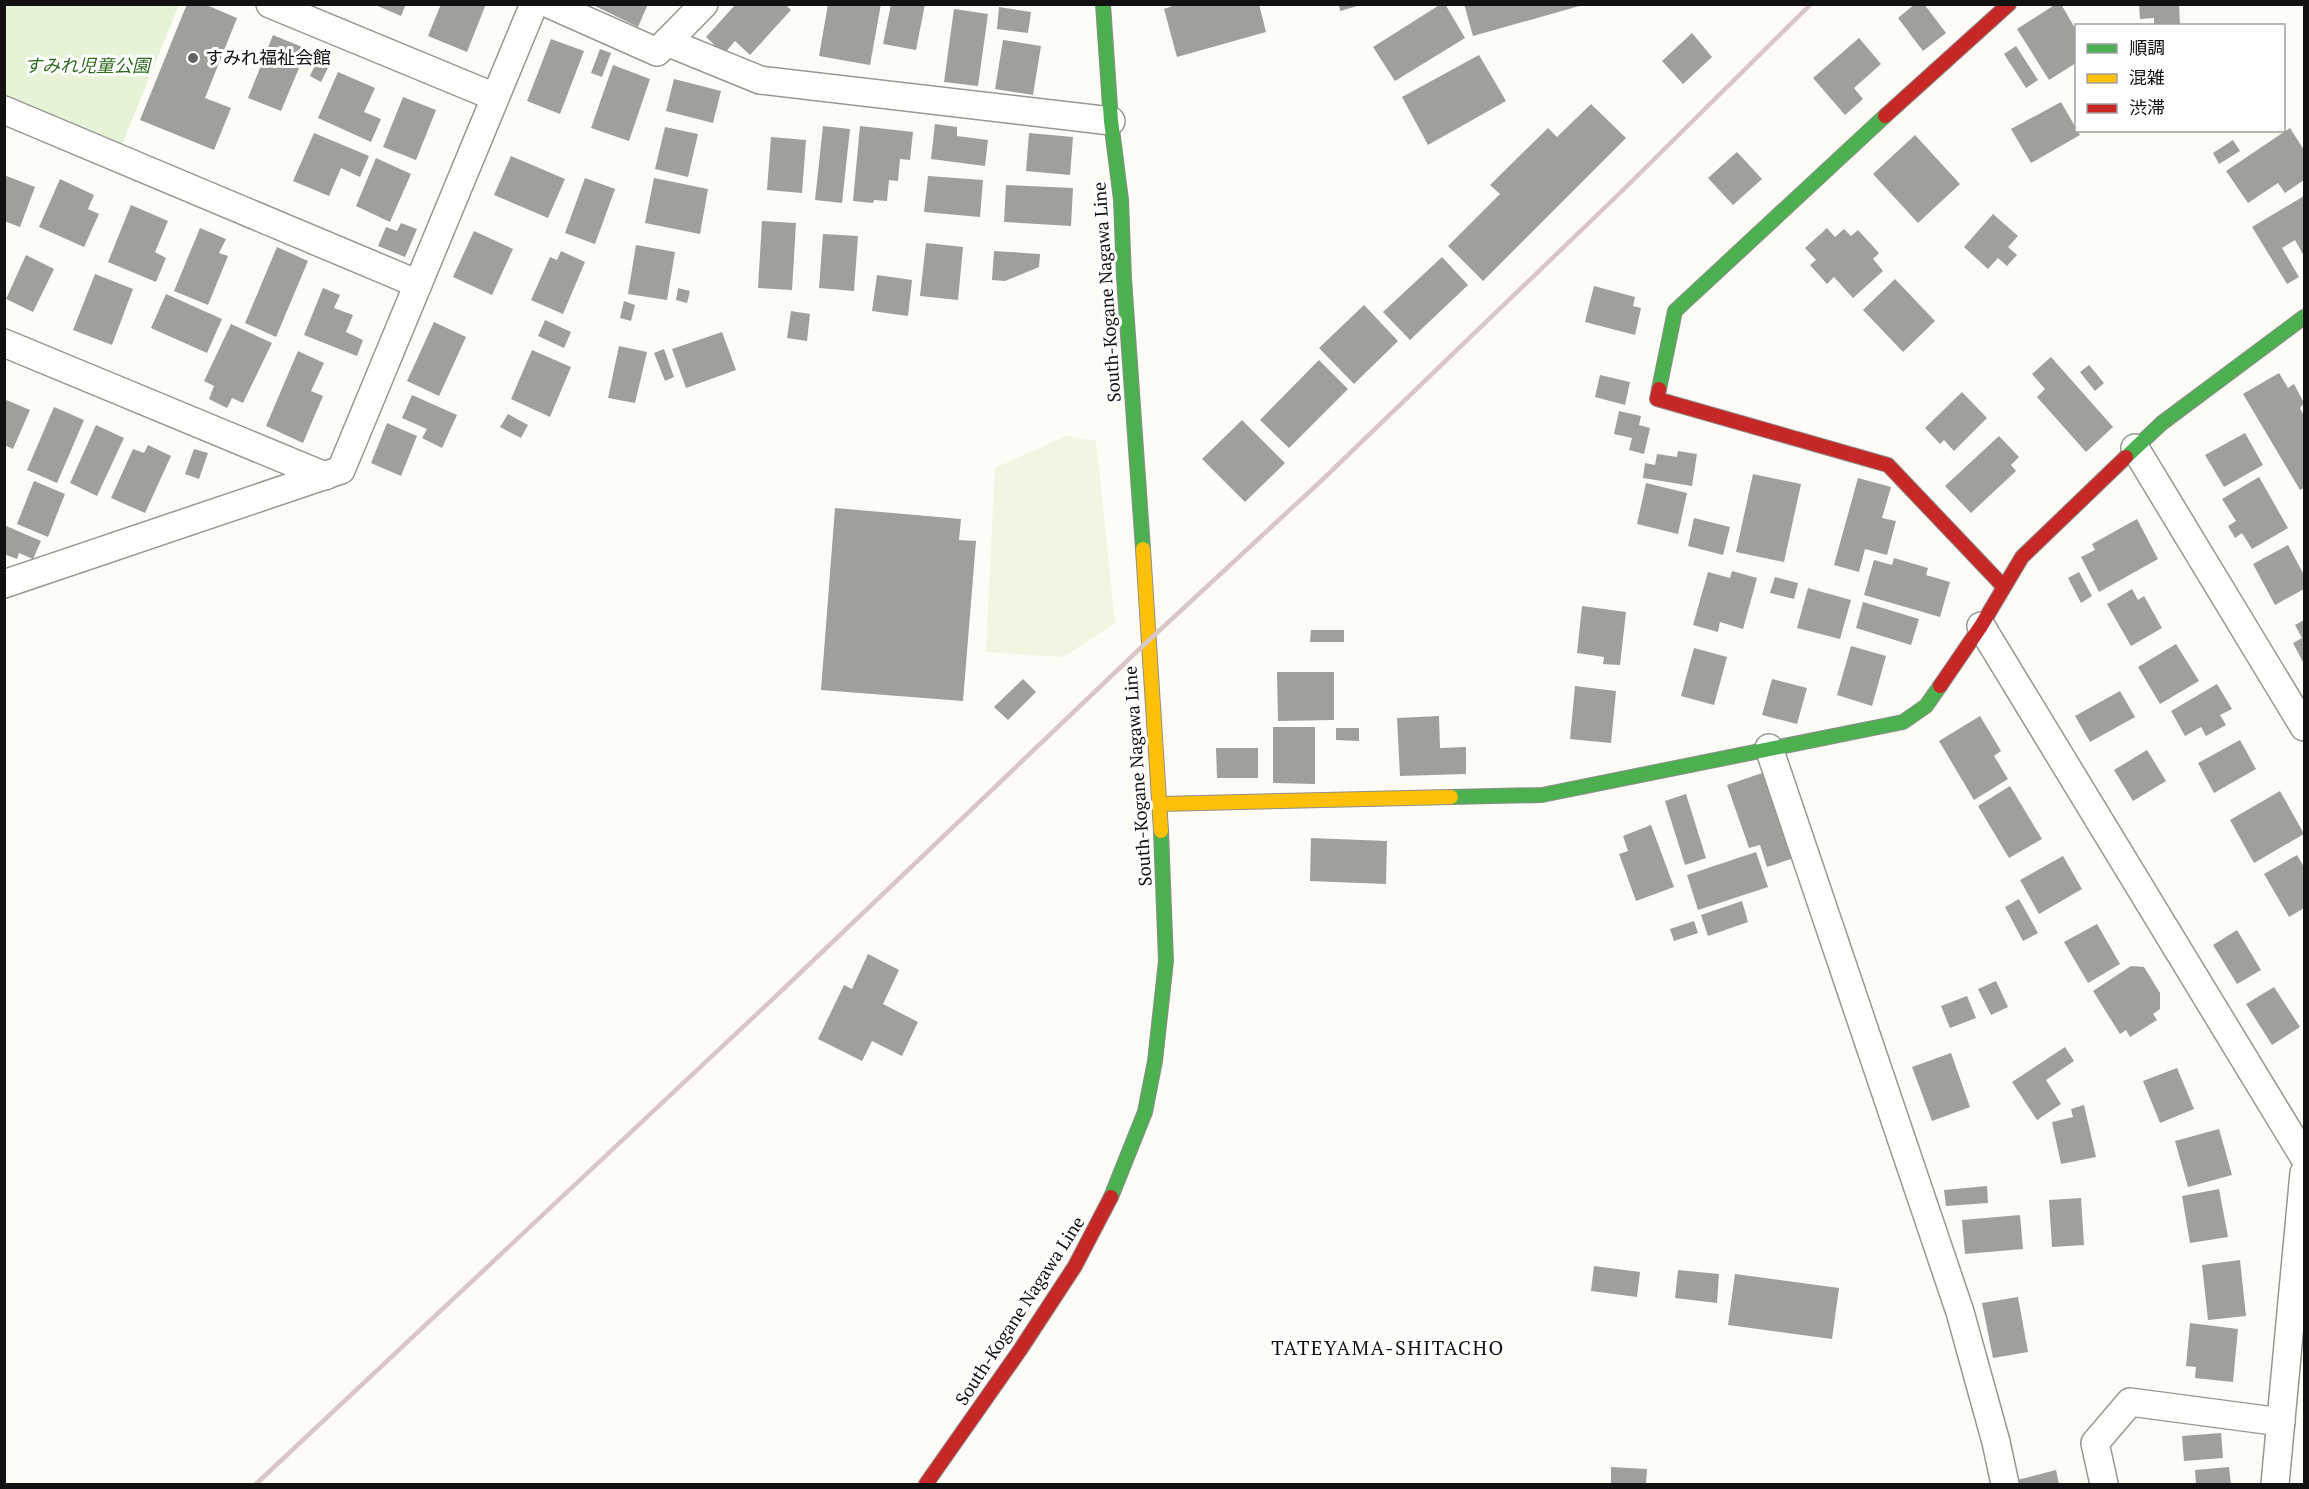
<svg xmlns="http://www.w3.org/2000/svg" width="2309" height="1489" font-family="'PT Serif','Noto Sans JP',serif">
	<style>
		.green { fill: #e7f3d7 }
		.pitch { fill: #f0f6e1 }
		.building { fill: #a19f9c }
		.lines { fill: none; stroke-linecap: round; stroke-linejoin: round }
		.street-casing { stroke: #979795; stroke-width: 30 }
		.fast-casing { stroke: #8e8d8b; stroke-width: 16 }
		.slow-casing { stroke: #8e8d8b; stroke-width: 16 }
		.jam-casing { stroke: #8e8d8b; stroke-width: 16 }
		.street { stroke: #fffffe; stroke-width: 27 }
		.fast { stroke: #4caf50; stroke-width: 14 }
		.slow { stroke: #ffc107; stroke-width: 14 }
		.jam { stroke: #c62828; stroke-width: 14 }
		.rail { stroke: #d9c6c7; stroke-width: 4.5 }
		.poi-dot { fill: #646362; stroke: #fff; stroke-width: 2 }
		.labels { text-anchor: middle; stroke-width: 6; stroke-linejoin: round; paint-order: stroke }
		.poi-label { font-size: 18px; fill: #111; stroke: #fff; text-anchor: start }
		.park-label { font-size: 18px; font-style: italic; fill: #2f6b1f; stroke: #fff }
		.street-label { font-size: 18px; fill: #111; stroke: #fff }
		.neighbourhood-label { font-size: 20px; letter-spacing: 1.5px; fill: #111; stroke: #fff }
	</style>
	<rect width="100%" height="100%" fill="#fdfcf7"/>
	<!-- green -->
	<polygon class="green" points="4,5 179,5 121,147 5,100"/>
	<!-- pitch -->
	<polygon class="pitch" points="1066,436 1096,441 1115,623 1063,657 986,652 995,468"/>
	<!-- building -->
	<g class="building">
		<polygon points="187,4 204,4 237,18 205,98 231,108 214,150 140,120"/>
		<polygon points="373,4 406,4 401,16"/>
		<polygon points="441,4 486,4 467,52 428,36"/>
		<polygon points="591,4 648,4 638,27"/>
		<polygon points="736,4 785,4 791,10 750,55 735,41 724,54 706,37"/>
		<polygon points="828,4 881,4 870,65 819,56"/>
		<polygon points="891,4 925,4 916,50 883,44"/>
		<polygon points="1178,4 1259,4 1266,32 1177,57 1164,9"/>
		<polygon points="1339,4 1361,4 1361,5 1340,11"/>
		<polygon points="1441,4 1445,4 1465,38 1395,81 1373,47"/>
		<polygon points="1464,4 1583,4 1583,5 1473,36"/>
		<polygon points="1915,4 1924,4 1946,33 1923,51 1898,18"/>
		<polygon points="2056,4 2061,4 2076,30 2076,63 2049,80 2017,29"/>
		<polygon points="2139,4 2179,4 2180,26 2154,26 2154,18 2140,19"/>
		<polygon points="999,7 1031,12 1028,33 997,29"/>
		<polygon points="954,9 988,14 978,86 944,82"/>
		<polygon points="1692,33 1712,57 1683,84 1662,61"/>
		<polygon points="273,35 307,49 281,111 248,98"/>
		<polygon points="1859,38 1881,64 1854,88 1863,99 1845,115 1813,78"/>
		<polygon points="551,39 584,51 560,114 527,101"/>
		<polygon points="1003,40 1041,46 1033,95 995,89"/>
		<polygon points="2016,46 2038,80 2026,88 2004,54"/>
		<polygon points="600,49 611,53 602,77 591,73"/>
		<polygon points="1479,55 1506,101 1428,145 1402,97"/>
		<polygon points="319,56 331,62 321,82 310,76"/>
		<polygon points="613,65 650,79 629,141 591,128"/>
		<polygon points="338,72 375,88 364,112 381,119 371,142 318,118"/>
		<polygon points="674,79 721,91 713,123 666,111"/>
		<polygon points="403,97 436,110 416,160 383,147"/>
		<polygon points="2061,102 2080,135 2031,163 2011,129"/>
		<polygon points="1591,104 1626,138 1483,281 1448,246 1500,194 1490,185 1548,128 1557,137"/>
		<polygon points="935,124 957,127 957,136 988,140 985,166 931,159"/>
		<polygon points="823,126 850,129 842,203 815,200"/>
		<polygon points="860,126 913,132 910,160 900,159 898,181 889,180 887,201 874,200 873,203 853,201"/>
		<polygon points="665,127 698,134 688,177 655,169"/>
		<polygon points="2290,128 2304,150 2304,180 2285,193 2278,183 2248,203 2226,171"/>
		<polygon points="314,133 369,156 360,177 341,168 329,196 293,181"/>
		<polygon points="1029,133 1073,137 1070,175 1026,171"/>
		<polygon points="1915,135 1960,184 1918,223 1873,174"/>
		<polygon points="771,137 806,140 802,193 767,190"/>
		<polygon points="2233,140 2240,151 2219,164 2213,153"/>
		<polygon points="1737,152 1762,179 1733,205 1708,178"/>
		<polygon points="511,156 565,179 548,218 494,195"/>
		<polygon points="376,158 411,174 390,222 356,206"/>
		<polygon points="4,175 35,187 20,227 4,221"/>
		<polygon points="928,176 983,180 980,217 924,212"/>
		<polygon points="585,178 615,189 595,244 565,233"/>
		<polygon points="654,178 708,189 700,234 645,223"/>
		<polygon points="60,179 94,195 88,209 99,214 84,247 39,227"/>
		<polygon points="1006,185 1073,188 1071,226 1004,222"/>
		<polygon points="2304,196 2304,256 2295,240 2282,248 2299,277 2287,284 2252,227"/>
		<polygon points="131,205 168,221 155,252 166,258 156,282 108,262"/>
		<polygon points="1993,214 2018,236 2008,247 2017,255 2007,266 1998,258 1988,269 1964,247"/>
		<polygon points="762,221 796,223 792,290 758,288"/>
		<polygon points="401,223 417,229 405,257 378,246 386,227 397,231"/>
		<polygon points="200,228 226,239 219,253 228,256 208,305 174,291"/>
		<polygon points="1827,228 1835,237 1844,229 1851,236 1858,230 1879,253 1873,259 1883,271 1853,298 1834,277 1827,284 1810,265 1816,260 1805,248"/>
		<polygon points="474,231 513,249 492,295 453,277"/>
		<polygon points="823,234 858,236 854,291 819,288"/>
		<polygon points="926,243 963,247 958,300 920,296"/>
		<polygon points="636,245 675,252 667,300 628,294"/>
		<polygon points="277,247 308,261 276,337 245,323"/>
		<polygon points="561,251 585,262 563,314 531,300 550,257 557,260"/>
		<polygon points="994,251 1040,254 1039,267 1005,281 992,280"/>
		<polygon points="26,255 54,269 33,312 6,299"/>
		<polygon points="1442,257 1468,285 1410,340 1383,312"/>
		<polygon points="95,274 133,289 112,345 73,330"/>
		<polygon points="877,275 912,280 908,316 872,311"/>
		<polygon points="1895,279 1935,321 1903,352 1863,310"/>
		<polygon points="1594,286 1635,297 1633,306 1641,308 1635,335 1585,322"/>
		<polygon points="323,288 340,295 334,308 353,315 346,332 363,340 357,356 304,335"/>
		<polygon points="678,288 690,291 687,303 676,300"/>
		<polygon points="166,294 222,319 207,353 151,328"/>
		<polygon points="624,301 635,305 631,321 620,318"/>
		<polygon points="1364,305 1398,341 1354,384 1319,348"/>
		<polygon points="791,311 810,314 807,341 787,338"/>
		<polygon points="545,320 571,332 564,348 538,336"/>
		<polygon points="434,322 466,337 439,396 407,381"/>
		<polygon points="231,324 272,343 243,403 232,398 227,408 209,399 214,386 204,381"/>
		<polygon points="722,332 736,370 686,388 672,349"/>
		<polygon points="619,346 647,352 635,403 608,398"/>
		<polygon points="664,349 674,377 665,381 654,353"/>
		<polygon points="532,350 571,367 550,417 511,399"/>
		<polygon points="298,351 324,363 311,391 323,396 303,443 266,426"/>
		<polygon points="2051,357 2113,427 2086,452 2037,397 2045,389 2032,374"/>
		<polygon points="1319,360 1348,389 1289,448 1260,420"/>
		<polygon points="2089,365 2104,383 2095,391 2080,372"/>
		<polygon points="2279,373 2288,388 2294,384 2304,403 2300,408 2304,416 2304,488 2300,490 2243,394"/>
		<polygon points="1600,375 1630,382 1625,405 1595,397"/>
		<polygon points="1962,392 1987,418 1954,451 1944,440 1940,444 1925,428"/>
		<polygon points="412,395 457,415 442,448 422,438 427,429 402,418"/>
		<polygon points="4,399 30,410 13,449 4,445"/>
		<polygon points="54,407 84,420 57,483 27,470"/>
		<polygon points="1619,411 1641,416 1639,425 1650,428 1644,454 1629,450 1632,438 1614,434"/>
		<polygon points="508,414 528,425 521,438 500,427"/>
		<polygon points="1242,420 1285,463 1245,502 1202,459"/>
		<polygon points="387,423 417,436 401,476 371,463"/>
		<polygon points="96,425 124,438 97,496 70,483"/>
		<polygon points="2245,433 2263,465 2224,487 2205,455"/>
		<polygon points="1999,436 2019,457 2011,465 2016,471 1971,513 1945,486"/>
		<polygon points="148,445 171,456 145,513 111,498 133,449 144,453"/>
		<polygon points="194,449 208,453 199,479 185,474"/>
		<polygon points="1678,451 1697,454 1692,486 1643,478 1645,463 1655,465 1657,454 1677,457"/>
		<polygon points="1753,474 1801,484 1784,562 1736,552"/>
		<polygon points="2259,477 2288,528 2252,549 2242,533 2235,538 2228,526 2236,521 2222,499"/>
		<polygon points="1858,478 1891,487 1882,518 1896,521 1887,555 1865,549 1859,572 1834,565"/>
		<polygon points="34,481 65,494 48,537 17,524"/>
		<polygon points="1646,483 1687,493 1678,534 1637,524"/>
		<polygon points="835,508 961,519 959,540 976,541 963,701 821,690"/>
		<polygon points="1694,518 1730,527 1723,555 1688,546"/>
		<polygon points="2137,519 2158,559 2099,592 2081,557 2095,550 2092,544"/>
		<polygon points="4,525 41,541 33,559 19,553 17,559 4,554"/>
		<polygon points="2288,545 2304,575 2304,589 2275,605 2253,564"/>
		<polygon points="1894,558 1928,568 1926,575 1950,582 1940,617 1864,595 1874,560 1892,565"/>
		<polygon points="1732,571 1757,578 1743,629 1720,622 1718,632 1693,625 1708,572 1730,578"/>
		<polygon points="2079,572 2092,596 2081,603 2068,578"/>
		<polygon points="1775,577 1798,583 1794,599 1770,593"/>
		<polygon points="1808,588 1851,600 1840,639 1797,628"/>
		<polygon points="2132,589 2138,600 2144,596 2162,628 2131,646 2107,604"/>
		<polygon points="1863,602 1919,619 1911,645 1856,628"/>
		<polygon points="1582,606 1626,612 1620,665 1603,664 1604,657 1577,653"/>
		<polygon points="2304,620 2304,664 2293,643 2302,638 2295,625"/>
		<polygon points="1311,630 1344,630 1344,642 1310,642"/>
		<polygon points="2176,644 2199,681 2160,704 2138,667"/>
		<polygon points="1851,646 1886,656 1872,706 1837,695"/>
		<polygon points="1694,648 1727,657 1714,705 1681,696"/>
		<polygon points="1277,672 1334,672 1334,720 1278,721"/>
		<polygon points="1023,679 1036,692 1008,720 994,707"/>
		<polygon points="1772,679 1807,688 1797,724 1762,715"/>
		<polygon points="2217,684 2232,709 2220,715 2226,725 2206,736 2201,727 2185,736 2171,711"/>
		<polygon points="1575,686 1616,691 1611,743 1570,739"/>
		<polygon points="2120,691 2135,717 2090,742 2075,716"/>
		<polygon points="1439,716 1440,748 1466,747 1466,774 1400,776 1397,718"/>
		<polygon points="1980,716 2001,751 1994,756 2008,779 1974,800 1939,741"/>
		<polygon points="1273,727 1315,727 1315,784 1273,783"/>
		<polygon points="1336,728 1359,728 1359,741 1336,740"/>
		<polygon points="2240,740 2256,769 2214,793 2198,763"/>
		<polygon points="1216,748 1258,748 1258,778 1217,778"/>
		<polygon points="2147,750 2166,781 2133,801 2114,770"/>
		<polygon points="1768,771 1797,857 1767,867 1760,845 1749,848 1727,785"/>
		<polygon points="2010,786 2042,839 2009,858 1978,806"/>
		<polygon points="2280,791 2304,834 2254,863 2230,820"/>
		<polygon points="1686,794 1706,858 1685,865 1665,801"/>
		<polygon points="1651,825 1674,887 1636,901 1619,854 1628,851 1623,836"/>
		<polygon points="1311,838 1387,841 1386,884 1310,881"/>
		<polygon points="1756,852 1768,887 1698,910 1687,875"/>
		<polygon points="2297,855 2304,867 2304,908 2289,917 2264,874"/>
		<polygon points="2063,856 2082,889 2039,914 2020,880"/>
		<polygon points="2019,899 2038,933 2023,941 2005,907"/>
		<polygon points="1742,901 1748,922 1708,936 1701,915"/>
		<polygon points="1694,921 1698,933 1674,941 1670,929"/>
		<polygon points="2097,924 2120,964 2088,983 2064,942"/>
		<polygon points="2237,930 2261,970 2237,984 2213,945"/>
		<polygon points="868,954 899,970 883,1004 918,1022 902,1056 872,1041 862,1061 818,1039 844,985 852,989"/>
		<polygon points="2131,966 2144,967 2160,993 2160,1009 2153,1014 2157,1020 2130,1037 2126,1030 2120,1034 2093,991"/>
		<polygon points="1996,981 2008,1007 1991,1015 1978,989"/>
		<polygon points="2274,987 2300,1027 2272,1045 2246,1004"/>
		<polygon points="1967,996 1976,1018 1950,1028 1941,1006"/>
		<polygon points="2065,1047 2074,1061 2046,1080 2061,1104 2037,1120 2012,1082"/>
		<polygon points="1951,1053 1970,1107 1932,1121 1912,1067"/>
		<polygon points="2177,1068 2194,1109 2160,1123 2143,1081"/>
		<polygon points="2084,1105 2096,1157 2061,1164 2052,1122 2073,1117 2071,1109"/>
		<polygon points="2219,1129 2232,1175 2188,1187 2175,1141"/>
		<polygon points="1987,1186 1988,1203 1946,1206 1944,1190"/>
		<polygon points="2219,1189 2228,1237 2190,1243 2182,1196"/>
		<polygon points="2081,1198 2084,1245 2052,1247 2049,1200"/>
		<polygon points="2020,1215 2023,1249 1965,1254 1962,1220"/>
		<polygon points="2240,1260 2246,1316 2208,1320 2202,1265"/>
		<polygon points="1594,1266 1640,1272 1637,1297 1591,1291"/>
		<polygon points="1678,1270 1719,1274 1717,1303 1675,1298"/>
		<polygon points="1735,1274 1839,1288 1832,1339 1728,1325"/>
		<polygon points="2018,1297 2028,1352 1993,1358 1982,1303"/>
		<polygon points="2190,1323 2238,1329 2233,1382 2195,1378 2196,1367 2186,1366"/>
		<polygon points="2221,1433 2223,1458 2184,1461 2182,1436"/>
		<polygon points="1611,1467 1647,1469 1646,1484 1611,1484"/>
		<polygon points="2229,1467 2231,1484 2196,1484 2195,1470"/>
		<polygon points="2056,1470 2059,1484 2018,1484 2017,1480"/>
	</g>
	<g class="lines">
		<defs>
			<g id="street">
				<polyline points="270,4 495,97"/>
				<polyline points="549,4 657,52 704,4"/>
				<polyline points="667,42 760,80 1111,121"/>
				<polyline points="4,110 418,284"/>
				<polyline points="4,343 325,476"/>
				<polyline points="2135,448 2304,727"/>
				<polyline points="4,584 341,470 534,4"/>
				<polyline points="1981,626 2304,1157"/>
				<polyline points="1769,748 1960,1312 1996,1442 2005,1484"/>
				<polyline points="2104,1484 2095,1443 2130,1402 2281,1422"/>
				<polyline points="2275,1484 2304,1173"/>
			</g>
			<g id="fast">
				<polyline points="1103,4 1111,121 1121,200 1124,278 1143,549"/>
				<polyline points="1659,389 1675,311 1885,116"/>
				<polyline points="2126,457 2162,423 2304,317"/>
				<polyline points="1451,797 1542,795 1903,722 1926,706 1940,686"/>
				<polyline points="1111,1197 1145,1112 1155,1061 1166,961 1161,831"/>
			</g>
			<g id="slow">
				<polyline points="1143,549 1161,831"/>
				<polyline points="1160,804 1451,797"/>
			</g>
			<g id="jam">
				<polyline points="1885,116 2009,4"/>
				<polyline points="1659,389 1657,399 1888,465 2003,586"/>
				<polyline points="1940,686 1981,626 2022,557 2126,457"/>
				<polyline points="926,1484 1020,1350 1075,1266 1111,1197"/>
			</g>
		</defs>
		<!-- street casing -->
		<use href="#street" class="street-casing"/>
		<!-- fast casing -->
		<use href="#fast" class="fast-casing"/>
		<!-- slow casing -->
		<use href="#slow" class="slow-casing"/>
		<!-- jam casing -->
		<use href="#jam" class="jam-casing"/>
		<!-- street -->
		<use href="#street" class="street"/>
		<!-- fast -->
		<use href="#fast" class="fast"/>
		<!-- slow -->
		<use href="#slow" class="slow"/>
		<!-- jam -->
		<use href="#jam" class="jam"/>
		<!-- rail -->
		<polyline class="rail" points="256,1484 776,996 1148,641 1321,481 1622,191 1811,4"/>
	</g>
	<!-- markers -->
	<circle class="poi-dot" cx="193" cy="58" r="6"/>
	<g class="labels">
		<!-- poi labels -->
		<g class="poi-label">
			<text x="205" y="64">すみれ福祉会館</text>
		</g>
		<!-- park labels -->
		<g class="park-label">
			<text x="87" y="72">すみれ児童公園</text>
		</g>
		<!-- street labels -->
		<g class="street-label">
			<text transform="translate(1107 292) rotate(-94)" y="6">South-Kogane Nagawa Line</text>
			<text transform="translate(1138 776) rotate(-94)" y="6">South-Kogane Nagawa Line</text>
			<text transform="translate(1020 1311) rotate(-57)" y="6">South-Kogane Nagawa Line</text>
		</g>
		<!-- neighbourhood labels -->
		<g class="neighbourhood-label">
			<text x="1388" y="1355">TATEYAMA-SHITACHO</text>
		</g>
	</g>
	<!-- border -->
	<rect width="2309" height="1489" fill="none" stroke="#111111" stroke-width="12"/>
	<!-- legend -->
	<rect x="2075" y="24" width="210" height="108" fill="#ffffff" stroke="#a0a0a0" stroke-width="1.5"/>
	<rect x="2087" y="44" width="30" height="9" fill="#4caf50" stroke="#a0a0a0" stroke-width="1.5"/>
	<text x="2129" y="54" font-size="18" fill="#111111">順調</text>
	<rect x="2087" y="74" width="30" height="9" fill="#ffc107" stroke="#a0a0a0" stroke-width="1.5"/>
	<text x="2129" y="84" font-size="18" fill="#111111">混雑</text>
	<rect x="2087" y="104" width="30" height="9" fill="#c62828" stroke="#a0a0a0" stroke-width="1.5"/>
	<text x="2129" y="114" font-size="18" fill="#111111">渋滞</text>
</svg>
